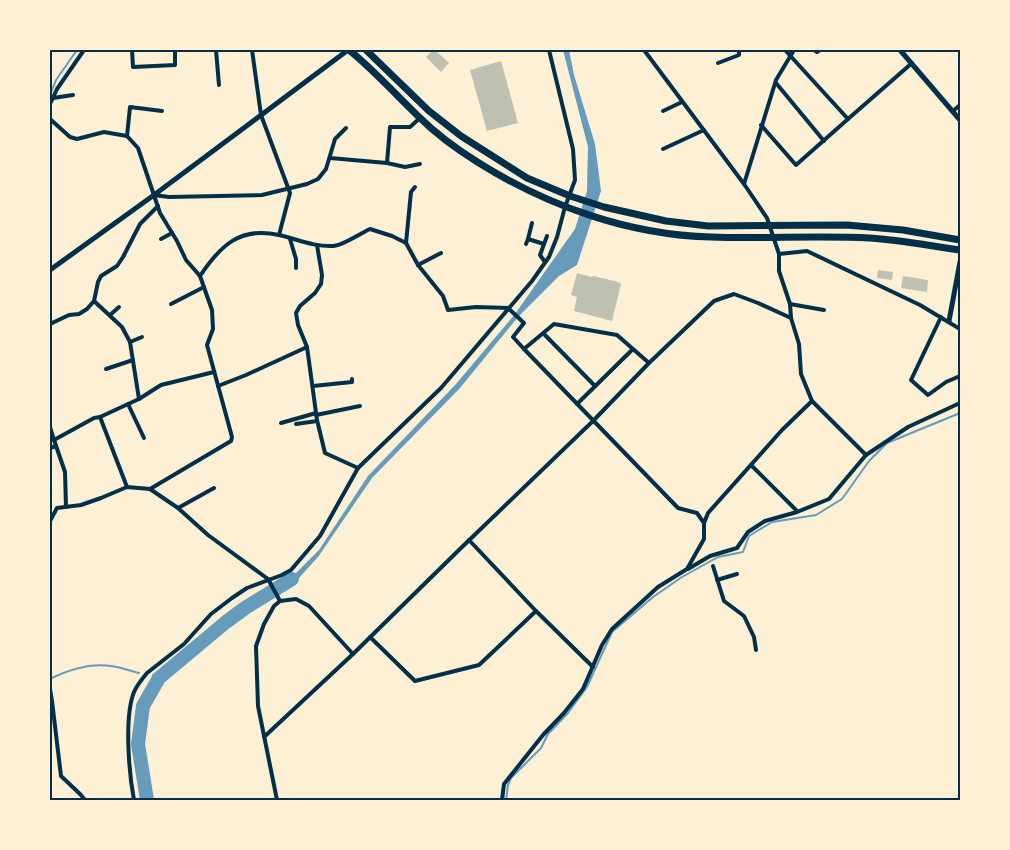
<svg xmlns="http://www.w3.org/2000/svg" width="1010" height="850" font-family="'Source Sans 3',sans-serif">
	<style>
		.water { fill: #669bbc }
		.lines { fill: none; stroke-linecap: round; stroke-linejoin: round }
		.stream { stroke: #669bbc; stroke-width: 2 }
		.river { stroke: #669bbc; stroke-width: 14 }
		.building { fill: #bec0b2 }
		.minor { stroke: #003049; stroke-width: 4 }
		.tertiary { stroke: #003049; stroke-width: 5 }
		.trunk { stroke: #003049; stroke-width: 7 }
		.neatline { fill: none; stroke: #003049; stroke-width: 2 }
	</style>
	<rect width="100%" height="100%" fill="#fdf0d5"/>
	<!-- water -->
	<polygon class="water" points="563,50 569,50 574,75 595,144 601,191 577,265 559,276 518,317 460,388 372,478 318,557 298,579 280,589 278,586 295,574 319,550 368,476 456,384 515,314 575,229 587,191 588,147"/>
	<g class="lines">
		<!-- stream -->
		<g class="stream">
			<polyline points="50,95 56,80 77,50"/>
			<polyline points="153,675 159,678"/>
			<path d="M50 679C68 670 90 663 111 666 120 667 130 671 139 673"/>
			<polyline points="506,800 508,785 511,778 541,748 548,734 568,713 587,687 612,632 653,597 682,577 718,557 743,552 749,536 772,522 816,515 842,499 869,461 887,443 960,413"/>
		</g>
		<!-- river -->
		<polyline class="river" points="147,800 138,744 143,706 159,678 226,622 245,608 292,579"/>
	</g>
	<!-- building -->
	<g class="building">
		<polygon points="433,50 435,50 449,63 441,72 426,57"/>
		<polygon points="501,61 518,123 487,131 470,70"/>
		<polygon points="878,270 893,272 892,280 877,278"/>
		<polygon points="577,273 591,277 594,276 618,282 621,284 612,321 574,311 577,297 571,295"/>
		<polygon points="903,276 928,280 927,292 901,288"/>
	</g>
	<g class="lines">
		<!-- minor -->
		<g class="minor">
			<polyline points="132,50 133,67 175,65 175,50"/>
			<polyline points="216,50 219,85"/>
			<polyline points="252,50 261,115 290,193 279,235"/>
			<polyline points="644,50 744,184 767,218 779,254 779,271 790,304 791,318 799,344 801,374 812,401 866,455 908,427 960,403"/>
			<polyline points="785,50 848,119 912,63"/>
			<polyline points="814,50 817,52 820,50"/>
			<polyline points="718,63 739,55 739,50"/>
			<polyline points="776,83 824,141"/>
			<polyline points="53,98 73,95"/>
			<polyline points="50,104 57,89 84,50"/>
			<polyline points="663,111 682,102"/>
			<polyline points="953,111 960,105"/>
			<polyline points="420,118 410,127 390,127 387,163 405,167 420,164"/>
			<polyline points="50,119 70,137 77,139 104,132 127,136 138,148 160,213 177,241 186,260 200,276"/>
			<polyline points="761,125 796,165 848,119"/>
			<polyline points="127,136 130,107 162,111"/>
			<polyline points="663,149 704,130"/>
			<polyline points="330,158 387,163"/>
			<polyline points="744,184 776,80 794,50"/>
			<polyline points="154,195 169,197 262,195 307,184 318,179 326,169 335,139 346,128"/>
			<polyline points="161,239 172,233"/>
			<polyline points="290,239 296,259 296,268"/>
			<polyline points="528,239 532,223"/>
			<polyline points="406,243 411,192 415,187"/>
			<polyline points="526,244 528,239 544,244"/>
			<polyline points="317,245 322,275 321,284 315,293 300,306 296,313 298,325 307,347 317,420 325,453 358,468"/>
			<polyline points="779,254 807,251 920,305 960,329"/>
			<polyline points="545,262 540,255 547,236"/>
			<polyline points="418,265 441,253"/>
			<polyline points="171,304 204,287"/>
			<polyline points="790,304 824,310"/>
			<polyline points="110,315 119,307"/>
			<polyline points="941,317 911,380 928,395 946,382 960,376"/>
			<polyline points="50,324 69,315 79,314 87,309 94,301"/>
			<polyline points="544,334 595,386"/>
			<polyline points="130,342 142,337"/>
			<polyline points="524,349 554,324 617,335 649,363"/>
			<polyline points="106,369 133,360"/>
			<polyline points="218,386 246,375 307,347"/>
			<polyline points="313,386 352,382 352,379"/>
			<polyline points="139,399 130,342 122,327 94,301 98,282 101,276 117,266 123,257 140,224 158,206"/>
			<polyline points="128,404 144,438"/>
			<polyline points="577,404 633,349"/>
			<polyline points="316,415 360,406"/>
			<polyline points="100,417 127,487"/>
			<polyline points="281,423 316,413"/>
			<polyline points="296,424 317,421"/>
			<polyline points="50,427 54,440 94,418 100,417 139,399 161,385 214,372"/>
			<polyline points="54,440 65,472 66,507"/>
			<polyline points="50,448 56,446"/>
			<polyline points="751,465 797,511"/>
			<path d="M150 489 231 441 232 437 207 345 213 329 212 310 200 276C220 246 240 226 279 235 297 239 314 247 333 246 342 246 361 233 370 229L392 236 406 243 418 265 443 296 448 310 476 307 508 308 524 323 513 337 524 349 678 508 697 513 704 523"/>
			<polyline points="178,508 214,488"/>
			<polyline points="50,521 57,508 81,505 101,498 127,487 150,489 178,508 208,535 268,579 280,601"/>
			<polyline points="469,540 536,611 593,667"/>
			<polyline points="713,566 724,601 744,616 754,637 756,650"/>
			<polyline points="688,569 710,556 737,548 748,532 765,521 797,512 829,499 866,455"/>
			<polyline points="717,580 737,574"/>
			<polyline points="370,637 415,681 479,665 536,611"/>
			<polyline points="50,689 52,701 61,776 80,794 85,800"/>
			<polyline points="264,737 353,654 462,547 593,421 649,363 714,301 734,294 758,303 791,318"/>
			<path d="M134 800C129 774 124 717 134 692 137 685 142 679 147 673L184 644 211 614 232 598 247 588 282 575 291 570 320 536 358 468 441 388 532 281 549 257 557 237 565 207 575 180 573 149 549 50"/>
			<polyline points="277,800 258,706 256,646 264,624 274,606 280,601 296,599 309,606 353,654"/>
			<polyline points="502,800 504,784 543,735 564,713 583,689 602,645 612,629 658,587 687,569 704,539 704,523 708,513 782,430 812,401"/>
		</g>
		<!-- tertiary -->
		<g class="tertiary">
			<polyline points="900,50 960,120"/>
			<polyline points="50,270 154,195 348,50"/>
			<polyline points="949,321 960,262"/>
		</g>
		<!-- trunk -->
		<g class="trunk">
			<path d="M349 50C374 70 395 94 418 116 436 134 458 150 479 163 548 206 629 235 711 237 764 239 817 235 870 238 901 240 930 246 960 250"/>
			<polyline points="366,50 429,111 461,136 527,178 570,196 604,207 666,221 708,226 847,225 903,230 960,240"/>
		</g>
	</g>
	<!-- border -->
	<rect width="1010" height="850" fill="none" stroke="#fdf0d5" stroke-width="102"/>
	<rect x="51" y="51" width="908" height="748" class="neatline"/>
</svg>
